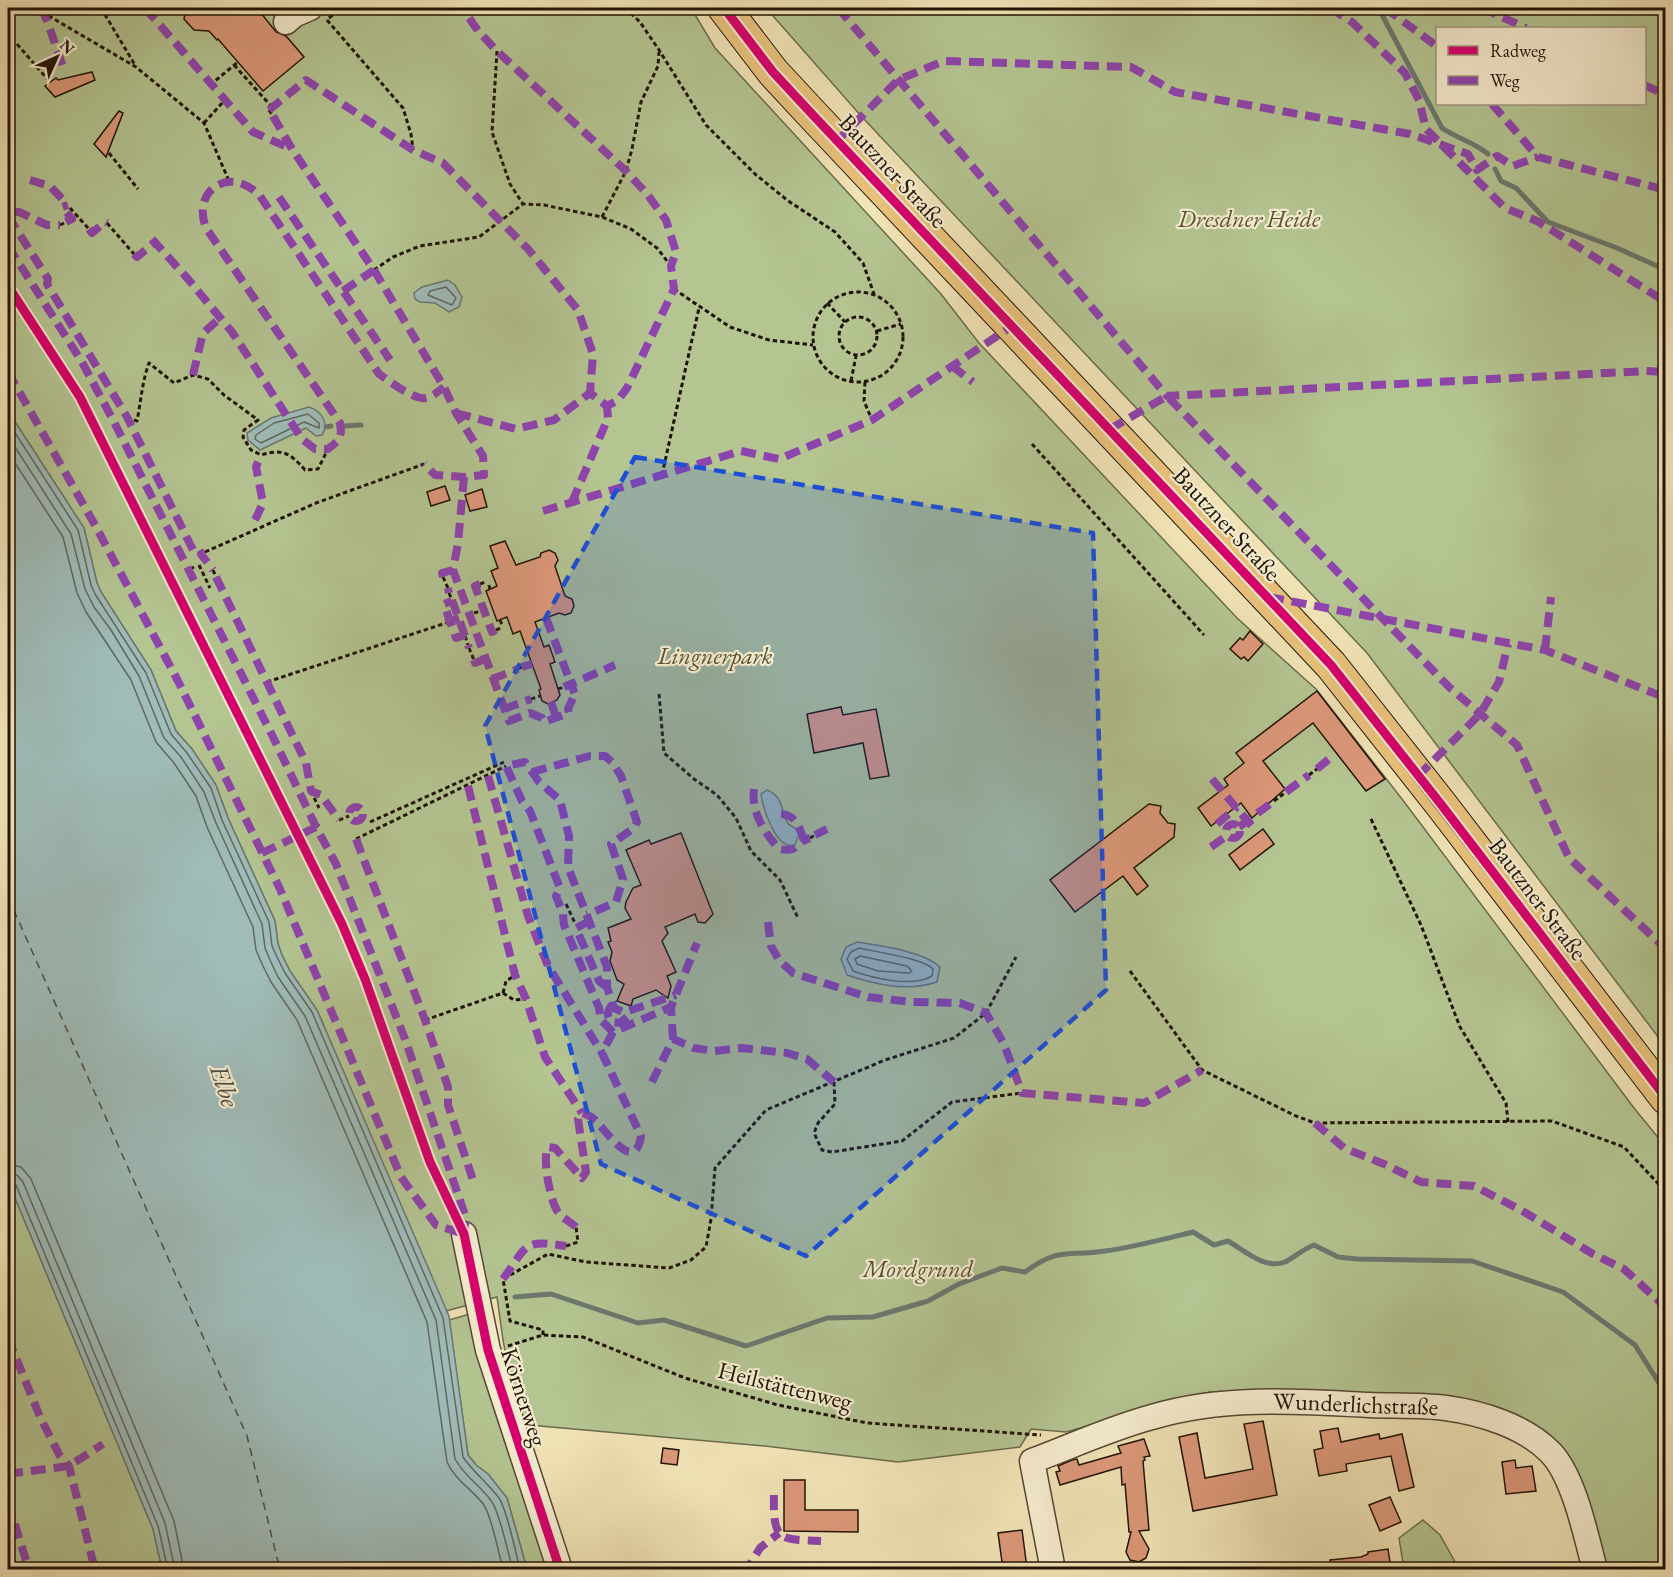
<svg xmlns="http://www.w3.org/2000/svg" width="1673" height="1577" font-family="'EB Garamond',serif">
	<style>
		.green { fill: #b4c592; stroke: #6a6c4c; stroke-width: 1.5; fill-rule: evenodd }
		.water { fill: #9fbcb9; stroke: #6c7871; stroke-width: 1.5 }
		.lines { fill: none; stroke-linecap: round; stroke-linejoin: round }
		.shore { stroke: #60685f; stroke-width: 1.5 }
		.stream { stroke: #6c7871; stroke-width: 5 }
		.ferry { stroke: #4c4e44; stroke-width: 1.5; stroke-dasharray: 8 6; stroke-linecap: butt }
		.building { fill: #dd997a; stroke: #201305; stroke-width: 1.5 }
		.minor-casing { stroke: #544732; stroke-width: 27 }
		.major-casing { stroke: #201305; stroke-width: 34 }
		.path { stroke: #201305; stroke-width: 3; stroke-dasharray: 4.5 3; stroke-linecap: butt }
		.minor { stroke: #f6edd0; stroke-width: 24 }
		.major { stroke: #e8c27c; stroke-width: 32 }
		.tram { stroke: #201305; stroke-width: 1.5 }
		.quiet { stroke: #8e44ad; stroke-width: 8; stroke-dasharray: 15 8; stroke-linecap: butt }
		.cycleway-casing { stroke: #f6edd0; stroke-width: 13 }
		.cycleway { stroke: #d6006c; stroke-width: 9 }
		.marked { fill: #1d4ed8; fill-opacity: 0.2; stroke: #1d4ed8; stroke-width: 4.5; stroke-dasharray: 12 8; stroke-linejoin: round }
		.labels { text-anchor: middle; stroke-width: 4.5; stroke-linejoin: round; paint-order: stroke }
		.street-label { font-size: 24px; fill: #201305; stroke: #f6edd0 }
		.park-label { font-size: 24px; font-style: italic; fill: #545136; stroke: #f6edd0 }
		.water-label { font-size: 26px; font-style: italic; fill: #4c4e44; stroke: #f6edd0 }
	</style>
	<rect width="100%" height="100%" fill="#f1e4b7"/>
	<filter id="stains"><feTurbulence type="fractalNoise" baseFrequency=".00333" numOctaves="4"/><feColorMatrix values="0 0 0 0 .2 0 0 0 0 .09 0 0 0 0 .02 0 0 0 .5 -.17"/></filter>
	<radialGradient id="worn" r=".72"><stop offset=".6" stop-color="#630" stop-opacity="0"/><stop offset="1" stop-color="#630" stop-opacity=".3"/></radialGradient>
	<!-- green -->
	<g class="green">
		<polygon points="8,8 691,8 715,48 941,294 979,343 1237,618 1316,689 1402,799 1634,1108 1665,1146 1665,1569 1602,1569 1534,1432 1308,1395 1210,1392 1066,1432 1031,1429 1020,1447 898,1462 765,1446 518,1424 503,1340 497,1297 446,1311 317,1010 290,971 282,955 278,944 275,921 228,818 216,785 192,749 176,731 151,670 101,592 97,583 84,528 8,411"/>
		<path d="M766 8H1665V1046L1367 653 862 117ZM1438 28H1644V104H1438Z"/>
		<polygon points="8,1181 153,1529 162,1569 8,1569"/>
		<polygon points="477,1312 555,1569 527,1569 507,1498 488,1474 476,1465 468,1455 449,1320"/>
		<polygon points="1423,1520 1440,1535 1459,1569 1404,1569 1399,1538"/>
	</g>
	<!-- water -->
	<g class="water">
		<polygon points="448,280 455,285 462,297 459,307 449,312 435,303 420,302 415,299 414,293 422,287"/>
		<path d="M309 407C321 411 330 423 322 435L316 436 306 428 260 450 248 440 247 433 271 418Z"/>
		<polygon points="8,411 84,528 97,583 101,592 151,670 176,731 192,749 216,785 228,818 275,921 278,944 282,955 290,971 317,1010 449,1316 468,1455 476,1465 488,1474 507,1498 527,1569 162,1569 153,1529 8,1181"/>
		<path d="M767 790C783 796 781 810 788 824L795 828 799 834 795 845C776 851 763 808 761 794Z"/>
		<path d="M857 942C880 946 923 951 940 967L937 982C907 992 877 985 847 975L841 959 846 947Z"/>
	</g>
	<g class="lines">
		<!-- shore -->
		<g class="shore">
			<polygon points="446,287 456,298 452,305 428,295 430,291"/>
			<polygon points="308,414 319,423 319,428 304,422 261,443 255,439 256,435 274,423"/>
			<path d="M8 422 78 530 91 585 95 594 146 673 171 734 187 753 211 788 222 820 269 922 272 946 277 957 285 973 312 1012 443 1318 463 1457C473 1472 488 1483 499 1498 507 1510 516 1553 520 1570"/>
			<path d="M8 436 71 534 85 589 94 607 111 630 139 676 164 738 181 757 204 792 216 823 262 924 265 948 270 960 278 977 305 1016 436 1320 455 1459C464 1476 481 1486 492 1502 500 1513 508 1554 513 1570"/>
			<path d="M8 452 63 537 77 593 86 612 131 680 156 742 174 763 196 796 207 827 253 927 256 950 262 964 271 982 297 1020 427 1322 447 1462C455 1480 473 1490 484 1505 492 1518 499 1554 503 1570"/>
			<path d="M859 948C876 952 922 958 933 969L932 976C912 988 873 978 853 971L847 959 851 952Z"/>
			<polygon points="860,956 907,966 912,971 909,973 878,971 857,964 855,959"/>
			<polyline points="8,1164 21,1167 31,1179 174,1521 184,1570"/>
			<polyline points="8,1173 17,1175 23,1182 165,1523 175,1570"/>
			<polyline points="8,1181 12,1181 16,1185 158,1526 168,1570"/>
		</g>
		<!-- stream -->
		<g class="stream">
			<path d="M1380 11 1442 128C1458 139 1474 142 1488 154"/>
			<polyline points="1495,169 1501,181 1516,188 1548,222 1617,248 1666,270"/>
			<polyline points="344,426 361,425"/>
			<polyline points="326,427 331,426"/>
			<path d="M515 1297 551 1294 638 1323 664 1320 746 1346 827 1318 873 1317 928 1301 959 1284 1002 1268 1025 1272C1060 1246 1068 1257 1105 1251 1134 1247 1164 1239 1193 1232L1214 1245 1228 1241C1244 1250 1265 1270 1285 1262 1295 1257 1303 1249 1314 1245L1338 1257 1357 1259 1472 1261 1563 1292 1635 1345 1666 1394"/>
		</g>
		<!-- ferry -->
		<polyline class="ferry" points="8,897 247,1436 280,1570"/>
	</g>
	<!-- building -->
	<g class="building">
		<polygon points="186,8 257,8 276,32 286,36 304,57 263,91 218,39 217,40 209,31 194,30 184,19"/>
		<polygon points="92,72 95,80 55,97 45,86 56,78 58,80"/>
		<polygon points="119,111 123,113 106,157 94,144"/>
		<polygon points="445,486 450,500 431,506 427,492"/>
		<polygon points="482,489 487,507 470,511 465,495"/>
		<polygon points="505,541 516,565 540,557 541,553 549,550 555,553 558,560 555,566 565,596 572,599 574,606 571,613 565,615 559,613 535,622 544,647 549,645 555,662 550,664 560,695 557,700 548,704 542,701 539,690 541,689 520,631 513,634 507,617 497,621 486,591 497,586 491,571 498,568 490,546"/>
		<polygon points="1250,631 1263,644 1248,661 1244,657 1241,659 1230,649 1240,638 1243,640"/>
		<polygon points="1317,691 1385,779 1366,791 1313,723 1263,761 1285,789 1252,818 1241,803 1211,826 1198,808 1228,785 1224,779 1244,763 1236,753"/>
		<polygon points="841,707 843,715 876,709 889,776 870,779 863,743 814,753 807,714"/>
		<polygon points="1149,804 1161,806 1160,813 1168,823 1175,824 1174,837 1134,868 1148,886 1137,895 1123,876 1075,912 1050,880"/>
		<polygon points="1263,829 1274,844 1240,870 1229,855"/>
		<polygon points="681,833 713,914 705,923 698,922 695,914 665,927 668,933 662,941 676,972 667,976 671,986 668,998 656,990 633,999 631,1006 617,1001 624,984 617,980 610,961 612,952 608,942 611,941 608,928 631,919 625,908 626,902 633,888 641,885 626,850 649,840 651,844"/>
		<polygon points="1263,1421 1277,1495 1193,1511 1179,1437 1197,1433 1205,1478 1253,1469 1244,1424"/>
		<polygon points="1338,1428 1341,1442 1379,1434 1380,1439 1402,1434 1414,1487 1399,1491 1391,1456 1346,1464 1347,1471 1319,1476 1314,1450 1323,1448 1320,1431"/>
		<polygon points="1144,1439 1150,1456 1144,1457 1145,1460 1143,1461 1149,1530 1139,1531 1149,1549 1146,1558 1139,1562 1130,1560 1126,1552 1131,1532 1129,1532 1125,1484 1122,1485 1121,1467 1060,1485 1056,1472 1060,1471 1058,1466 1072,1460 1077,1459 1079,1465 1121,1453 1118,1446"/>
		<polygon points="663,1448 679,1450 677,1465 661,1463"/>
		<polygon points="1515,1460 1516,1468 1532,1466 1536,1491 1506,1494 1502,1462"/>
		<polygon points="784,1480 805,1480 805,1510 858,1510 858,1532 784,1531"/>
		<polygon points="1390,1497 1401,1522 1380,1531 1369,1505"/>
		<polygon points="1022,1530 1027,1568 1003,1569 998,1533"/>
		<polygon points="1388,1549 1391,1569 1331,1569 1330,1560 1361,1557 1368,1554 1368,1552"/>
	</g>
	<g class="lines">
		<defs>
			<g id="minor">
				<polyline points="286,22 294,15 310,8"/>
				<polyline points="464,1234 488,1350 560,1570"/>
				<path id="s1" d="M1053 1570 1032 1461C1072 1446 1111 1428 1152 1417 1222 1396 1297 1401 1369 1405 1394 1406 1421 1405 1446 1408 1482 1413 1524 1426 1550 1452 1574 1476 1586 1536 1595 1570"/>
			</g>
			<polyline id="major" points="724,8 773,72 811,113 1331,665 1440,803 1666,1098"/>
		</defs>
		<!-- minor casing -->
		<use href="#minor" class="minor-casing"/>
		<!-- major casing -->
		<use href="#major" class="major-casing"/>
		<!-- path -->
		<g class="path">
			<polyline points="101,8 135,65"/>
			<polyline points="625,8 640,22 659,50 706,125 755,174 787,200 835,232 863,263 874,294"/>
			<polyline points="42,12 136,67 204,123 229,181"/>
			<polyline points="329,18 341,8"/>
			<polyline points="327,20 403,108 411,134 413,150"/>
			<polyline points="17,44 49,81"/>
			<polyline points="497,51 492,132 510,184 523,204"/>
			<polyline points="234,65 272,107"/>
			<polyline points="210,85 238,62"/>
			<polyline points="269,110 273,116"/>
			<polyline points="204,123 224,101"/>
			<polyline points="109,153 138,189"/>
			<polyline points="70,208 89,229"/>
			<polyline points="8,217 15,212"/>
			<polyline points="602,217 626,171 632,149 641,102 658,66 659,52"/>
			<polyline points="107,223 134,254"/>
			<polyline points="60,225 66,222"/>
			<polyline points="374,270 393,257 420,246 479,237 523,204 544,205 602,217 631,229 657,248 671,266"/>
			<polyline points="674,289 730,327 769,340 813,345"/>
			<circle cx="858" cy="337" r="45"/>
			<polyline points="827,303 845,322"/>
			<circle cx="858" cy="336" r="19"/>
			<polyline points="877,331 901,324"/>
			<polyline points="851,381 856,356"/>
			<polyline points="865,382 864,401 872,420"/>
			<path d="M127 417 137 421C141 401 142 382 149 363L174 383 193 375 208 379 224 395 258 420 244 430 243 437 251 450 261 455C283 448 291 454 305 470L318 469 328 449"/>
			<polyline points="1032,444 1204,635"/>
			<polyline points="662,475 699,308"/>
			<polyline points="205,552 316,503 424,464"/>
			<polyline points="199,565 210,588"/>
			<polyline points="190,569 196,566"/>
			<polyline points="213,570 216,577"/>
			<polyline points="443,577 448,588"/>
			<polyline points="480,584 485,582"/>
			<polyline points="489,585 490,590"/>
			<polyline points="449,593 452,600"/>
			<polyline points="474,613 480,611"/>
			<polyline points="500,620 502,625"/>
			<polyline points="496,630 501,628"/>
			<polyline points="465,636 468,645"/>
			<polyline points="469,648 474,660"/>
			<polyline points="518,669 522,667"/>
			<polyline points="267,682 446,623"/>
			<polyline points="558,689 564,687"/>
			<polyline points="659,694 664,753 694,779 717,795 736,818 751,851 780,880 798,918"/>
			<polyline points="531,699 540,696"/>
			<polyline points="1309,775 1317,769"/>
			<polyline points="311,791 319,808"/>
			<polyline points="1274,801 1286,792"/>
			<polyline points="1371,819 1421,925 1460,1027 1506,1103 1508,1122"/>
			<polyline points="339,820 349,816"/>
			<polyline points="370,822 504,762"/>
			<polyline points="316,827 319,824"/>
			<polyline points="810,838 815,835"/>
			<polyline points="356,839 506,766"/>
			<polyline points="566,904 575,923"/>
			<polyline points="1130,971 1202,1070 1296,1116 1315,1123 1552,1121 1624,1147 1666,1192"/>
			<polyline points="503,993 506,981 514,976"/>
			<polyline points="425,1020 503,993 514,1000 526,999"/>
			<polyline points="834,1082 835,1104 818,1123 814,1133 822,1150 832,1152 902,1141 952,1102 1022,1093"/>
			<polyline points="566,1246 578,1242 576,1227"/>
			<polyline points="543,1335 543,1330 510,1321 503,1279 548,1254 586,1262 669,1268 691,1260 706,1247 711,1219 715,1168 766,1110 885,1060 954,1038 986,1013 1016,957"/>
			<polyline points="508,1346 543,1335 583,1337 685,1378 778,1405 867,1423 1041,1435"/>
		</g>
		<!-- minor -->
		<use href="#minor" class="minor"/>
		<!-- major -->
		<use href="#major" class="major"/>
		<!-- tram -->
		<polyline class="tram" points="719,8 761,64 1327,667 1666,1105"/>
		<!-- quiet -->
		<g class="quiet">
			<polyline points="41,8 48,23 64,70"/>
			<polyline points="145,8 253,132 292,149"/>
			<polyline points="838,8 1167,396 1646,371 1666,372"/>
			<polyline points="1330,8 1352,22 1405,73 1419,100 1426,129 1505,208 1537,221 1666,302"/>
			<polyline points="1385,8 1438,47"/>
			<polyline points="1482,8 1526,28"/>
			<polyline points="1644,85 1666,95"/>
			<polyline points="1492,104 1538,157 1666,190"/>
			<polyline points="269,110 306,80 413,150 443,163 528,249 578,310 593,354 590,393"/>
			<polyline points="273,116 292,149 374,270 444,387 456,413 483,456 484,475 464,477 435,475 424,464"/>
			<polyline points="837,141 898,80 944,61 1131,67 1175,92 1410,134 1468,154 1477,170 1497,156 1513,166 1538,157"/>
			<polyline points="8,144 9,152"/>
			<polyline points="30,180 50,186 67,204"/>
			<polyline points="279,197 390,360"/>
			<polyline points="15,212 19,212 47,225 60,225"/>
			<polyline points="8,216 48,279 47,284 127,417 194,552 201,554"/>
			<polyline points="66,222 72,219 62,207 68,205"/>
			<polyline points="89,229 92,233 105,222 107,223"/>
			<path d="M152 239 188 279 232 332 302 439 315 449H328L339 440 341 432 340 423 206 228C191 189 231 165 260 196L379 374C389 381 415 401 427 398 433 396 439 391 444 387"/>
			<polyline points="8,246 82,362 114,422 273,737 316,827 336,864 405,1039 466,1218 464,1231"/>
			<polyline points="134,254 137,257 154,243"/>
			<polyline points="343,291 374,270"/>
			<polyline points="952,366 973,382"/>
			<polyline points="8,372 95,525 178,681 280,889 401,1177 436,1225 464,1234"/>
			<polyline points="193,375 203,333 220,318"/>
			<polyline points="456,413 516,429 554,420 590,393 607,406 618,400 627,388 674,289 671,266 676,252 666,220 647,194 626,171 497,51 479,32 462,8"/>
			<polyline points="1110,429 1167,396 1450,688 1517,745 1569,858 1666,949"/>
			<polyline points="464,477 458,543 453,570 509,721 530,713 542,718 544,722 569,713 568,709 573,698 576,697 571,684 615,665"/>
			<polyline points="572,502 608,418 607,406"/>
			<polyline points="543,511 741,451 779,459 872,420 1012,326"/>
			<polyline points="255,520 263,503 256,467 261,455"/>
			<polyline points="205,552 201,554 213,570"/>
			<polyline points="216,577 306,763 311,791 321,795 339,820"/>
			<polyline points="443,577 442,573 453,570"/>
			<polyline points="480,584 475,586 492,632 496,630"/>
			<polyline points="448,588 449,593"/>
			<polyline points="1269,597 1545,650 1666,698"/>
			<polyline points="452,600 465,636"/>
			<polyline points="459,618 450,621 456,638 465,635"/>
			<polyline points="546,618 571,684 564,687"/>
			<polyline points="446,623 450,621 444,604 452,601"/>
			<polyline points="468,645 469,648"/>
			<polyline points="1545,650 1551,597"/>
			<polyline points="474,660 475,663 485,659"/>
			<polyline points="522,667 532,664"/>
			<polyline points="492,679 518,669"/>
			<polyline points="551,702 556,717"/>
			<polyline points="504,709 531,699"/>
			<polyline points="1317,769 1329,759"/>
			<polyline points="532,772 590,756 605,756 612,762 621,776 637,822 634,828 611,844 623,879 616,902 587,915"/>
			<polyline points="488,776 528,916 548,966 602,1053"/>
			<polyline points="1418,776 1480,714 1499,682 1508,644"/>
			<polyline points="1212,779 1256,831"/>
			<polyline points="468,786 515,975 526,999 545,1057 582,1113"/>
			<path d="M754 789C751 812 764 832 779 849 801 853 794 842 810 838"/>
			<polyline points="1286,792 1309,775"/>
			<circle cx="356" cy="814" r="7"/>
			<path d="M781 814C796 815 799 827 804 840"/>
			<polyline points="1217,824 1237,807"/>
			<circle cx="1233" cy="831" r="7"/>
			<polyline points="1239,827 1274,801"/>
			<polyline points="815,835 827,829"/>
			<polyline points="356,839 425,1020 448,1087 448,1105 474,1183"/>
			<polyline points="1211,847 1228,835"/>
			<polyline points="262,853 316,827"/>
			<polyline points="590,921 576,928 599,981 607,987"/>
			<polyline points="768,922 771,946 779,960 793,973 868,997 912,1002 960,1003 986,1013 1004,1044 1022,1093 1144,1103 1202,1070"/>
			<path d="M613 1004C607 1010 606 1016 612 1022L620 1023 627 1017"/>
			<polyline points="613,1032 601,1020 599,1008 564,925 563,914 556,896 560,888 530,811 522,801 506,766 525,762 539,782 560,800 569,836 568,867 607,967 607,987 614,1008 623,1012 628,1011 676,995"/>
			<polyline points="673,1039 671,1007 697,943"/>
			<polyline points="652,1082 673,1039 694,1048 715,1051 742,1048 787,1053 807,1059 834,1082"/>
			<polyline points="1315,1123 1344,1148 1384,1164 1421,1182 1474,1186 1521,1210 1593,1254 1624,1269 1661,1303 1666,1311"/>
			<path d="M576 1227C571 1222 562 1218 558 1212 550 1201 542 1158 548 1147L555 1148 582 1178 586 1172 578 1119 582 1113C587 1115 592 1116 595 1120 605 1129 635 1176 641 1136L602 1053 613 1032 671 1007"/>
			<path d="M503 1279C528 1245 522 1239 566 1246"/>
			<polyline points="8,1338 40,1417 60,1456 69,1466 95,1570"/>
			<polyline points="8,1474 69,1466 103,1444"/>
			<path d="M774 1495C773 1542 779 1539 821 1541"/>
			<polyline points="8,1502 29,1570"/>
			<polyline points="8,1548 14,1570"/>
			<polyline points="740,1567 746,1568 751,1563 760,1548 779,1533"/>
		</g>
		<defs>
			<g id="cycleway">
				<polyline points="724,8 773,72 811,113 1331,665 1440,803 1666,1098"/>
				<polyline points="8,286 80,397 342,924 365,979 430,1162 464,1234 488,1350 560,1570"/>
			</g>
		</defs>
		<!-- cycleway casing -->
		<use href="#cycleway" class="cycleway-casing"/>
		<!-- cycleway -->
		<use href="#cycleway" class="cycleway"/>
	</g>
	<!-- marked area -->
	<path class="marked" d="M635 457 1093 533 1106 990 806 1256 601 1164 485 726Z"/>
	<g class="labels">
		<!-- street labels -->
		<g class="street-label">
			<text transform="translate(893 171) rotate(47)" y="8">Bautzner Straße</text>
			<text transform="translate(1227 524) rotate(47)" y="8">Bautzner Straße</text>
			<text transform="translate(1538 899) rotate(53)" y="8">Bautzner Straße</text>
			<text transform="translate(785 1386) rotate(14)" y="8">Heilstättenweg</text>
			<text transform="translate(524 1397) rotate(72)" y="8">Körnerweg</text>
			<text dy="8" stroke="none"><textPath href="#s1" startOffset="444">Wunderlichstraße</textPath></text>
		</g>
		<!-- park labels -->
		<g class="park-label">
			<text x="1249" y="227">Dresdner Heide</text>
			<text x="715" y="664">Lingnerpark</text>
			<text x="918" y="1277">Mordgrund</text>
		</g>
		<!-- water labels -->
		<g class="water-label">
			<text transform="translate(225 1086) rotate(72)" y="9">Elbe</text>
		</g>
	</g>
	<!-- margin -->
	<rect width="1673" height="1577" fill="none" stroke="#f1e4b7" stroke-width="30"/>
	<rect x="9" y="9" width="1655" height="1559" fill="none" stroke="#201305" stroke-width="3"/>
	<rect x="15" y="15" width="1643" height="1547" fill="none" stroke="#201305" stroke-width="1.5"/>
	<!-- legend -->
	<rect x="1436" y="27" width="210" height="78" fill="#f6edd0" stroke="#a0967f" stroke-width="1.5"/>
	<rect x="1448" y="46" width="30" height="9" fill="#d6006c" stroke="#a0967f" stroke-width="1.5"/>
	<text x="1490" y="57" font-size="18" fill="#201305">Radweg</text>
	<rect x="1448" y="76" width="30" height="9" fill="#8e44ad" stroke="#a0967f" stroke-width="1.5"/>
	<text x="1490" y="87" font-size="18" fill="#201305">Weg</text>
	<!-- north arrow -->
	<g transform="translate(57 57) rotate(45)" stroke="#f6edd0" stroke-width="4.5" paint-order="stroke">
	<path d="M0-4.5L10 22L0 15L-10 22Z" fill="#201305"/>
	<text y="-9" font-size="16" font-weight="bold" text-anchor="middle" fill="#201305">N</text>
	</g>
	<rect width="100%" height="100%" filter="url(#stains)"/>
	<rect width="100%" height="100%" fill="url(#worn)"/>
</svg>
